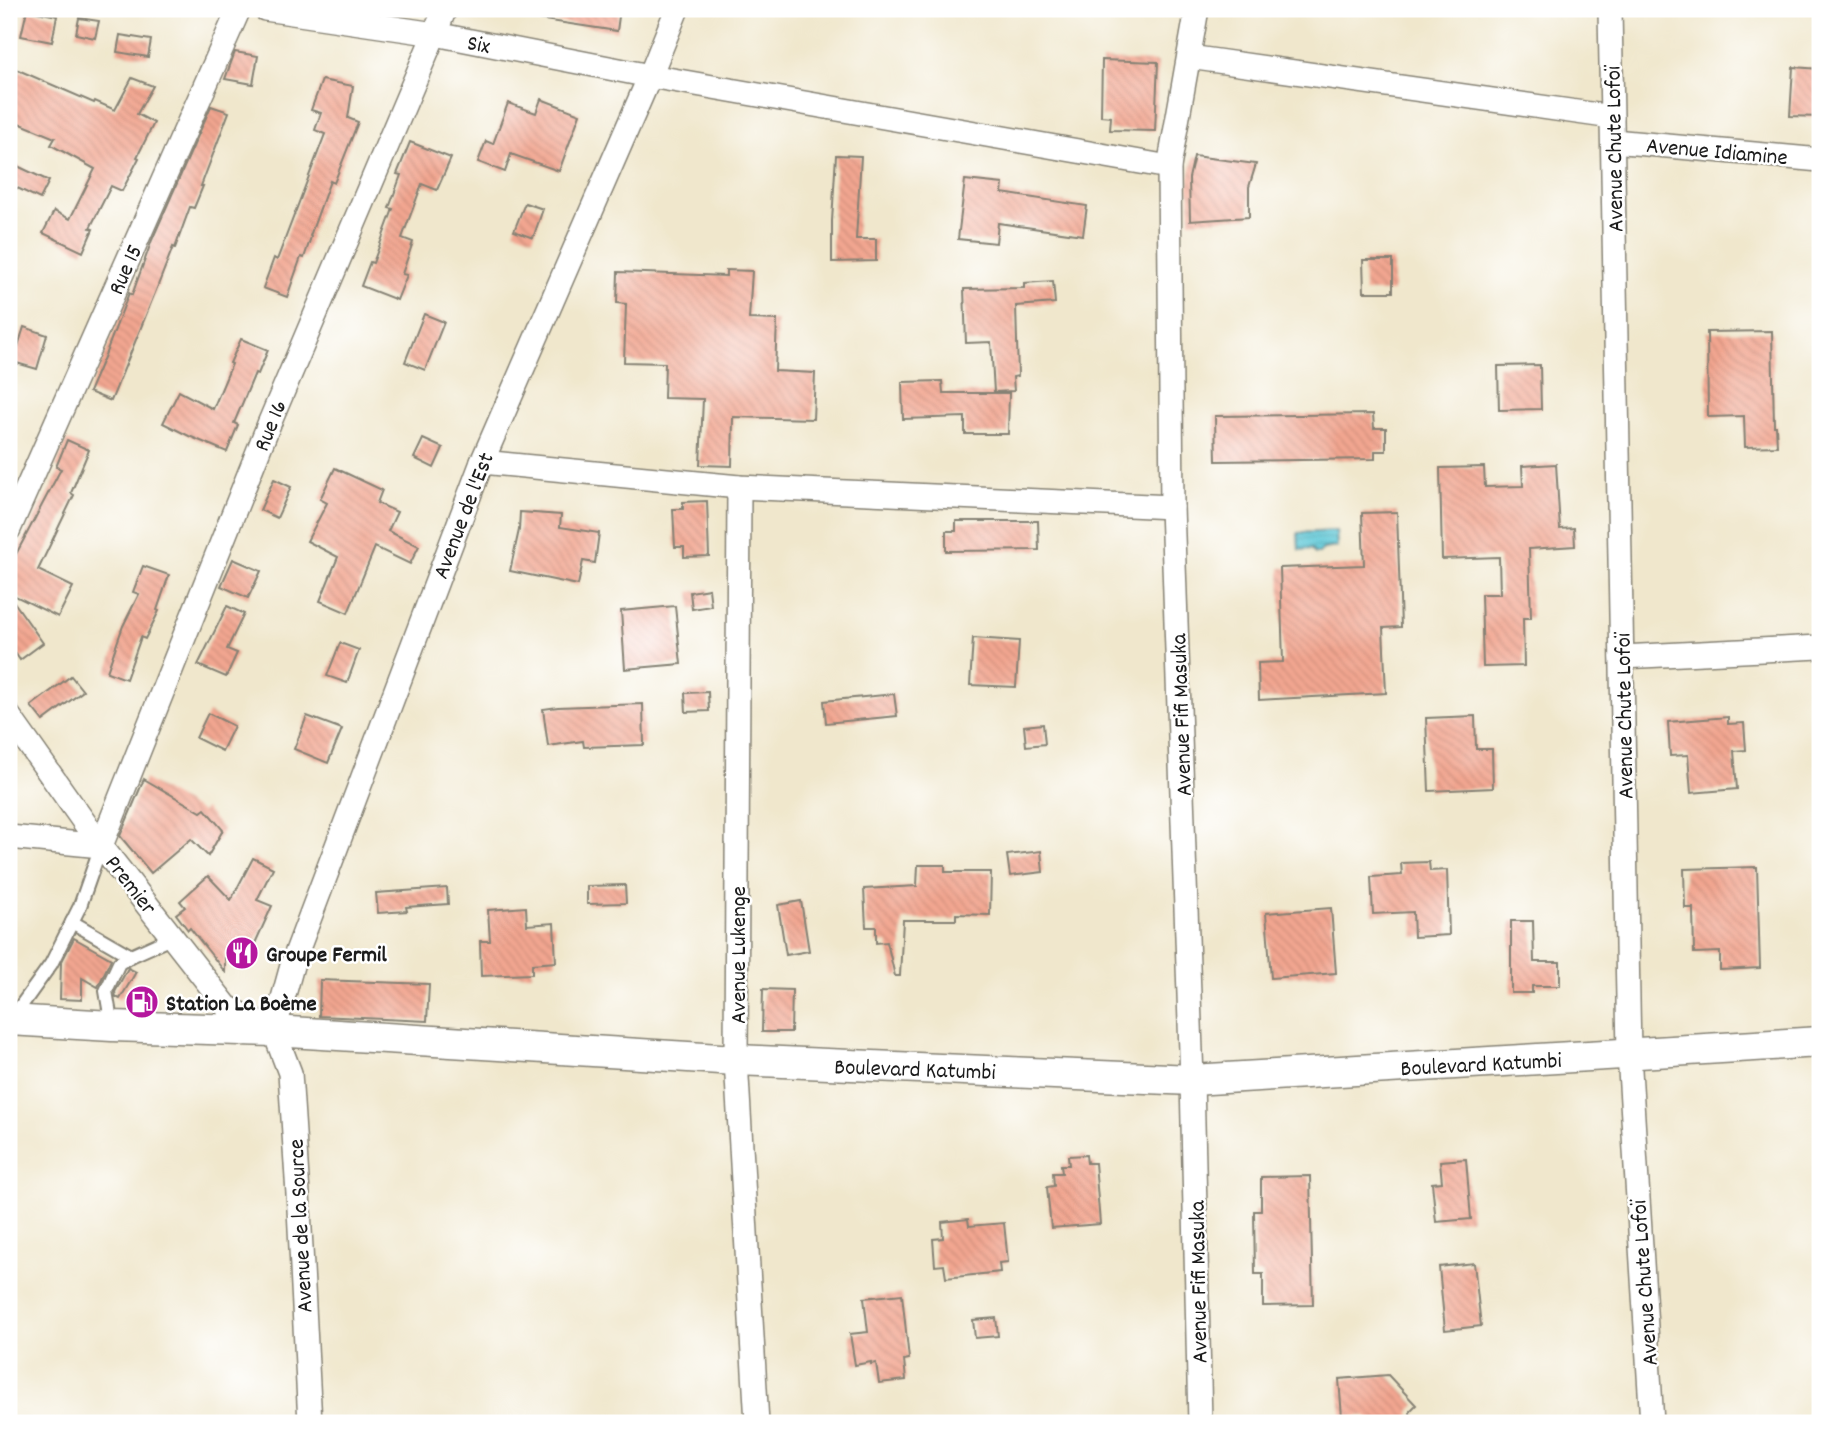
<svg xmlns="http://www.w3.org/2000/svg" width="1829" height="1432" font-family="Dekko,sans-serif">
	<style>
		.water { fill: url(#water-rules); stroke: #3d727a; stroke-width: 2 }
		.building { fill: url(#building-back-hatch) }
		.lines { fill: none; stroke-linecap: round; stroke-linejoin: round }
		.service-casing { stroke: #868274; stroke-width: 16 }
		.minor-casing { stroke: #868274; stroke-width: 26 }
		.tertiary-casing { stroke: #868274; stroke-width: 33 }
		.service { stroke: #fff; stroke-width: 12 }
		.minor { stroke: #fff; stroke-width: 23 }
		.tertiary { stroke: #fff; stroke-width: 30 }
		.labels { text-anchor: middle; stroke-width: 5; stroke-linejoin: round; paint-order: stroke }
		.street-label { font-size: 23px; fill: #1c1c1c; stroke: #fff }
		.poi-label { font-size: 23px; font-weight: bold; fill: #1c1c1c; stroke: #fff; text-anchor: start }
	</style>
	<defs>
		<pattern id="water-rules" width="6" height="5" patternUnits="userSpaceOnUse" patternTransform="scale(1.75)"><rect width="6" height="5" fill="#5ec9d8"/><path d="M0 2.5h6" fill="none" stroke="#51acb9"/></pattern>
		<pattern id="building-back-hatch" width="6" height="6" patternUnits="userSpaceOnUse" patternTransform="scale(1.75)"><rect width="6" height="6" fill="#f2a690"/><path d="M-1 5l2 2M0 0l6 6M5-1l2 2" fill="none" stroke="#cf8e7c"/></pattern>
	</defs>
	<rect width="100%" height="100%" fill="#fff"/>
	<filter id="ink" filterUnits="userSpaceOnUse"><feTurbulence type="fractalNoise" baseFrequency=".0143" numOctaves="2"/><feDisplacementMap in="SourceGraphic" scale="14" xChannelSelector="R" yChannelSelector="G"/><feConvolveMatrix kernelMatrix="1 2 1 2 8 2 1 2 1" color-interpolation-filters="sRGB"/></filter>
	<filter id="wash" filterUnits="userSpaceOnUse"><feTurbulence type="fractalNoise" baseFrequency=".00686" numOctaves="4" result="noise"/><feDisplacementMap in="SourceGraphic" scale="28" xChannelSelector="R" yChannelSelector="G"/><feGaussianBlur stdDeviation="1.57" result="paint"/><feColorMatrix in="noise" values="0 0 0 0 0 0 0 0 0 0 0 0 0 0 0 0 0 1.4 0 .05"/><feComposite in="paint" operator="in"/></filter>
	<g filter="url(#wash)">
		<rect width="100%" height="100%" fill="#f0e7cc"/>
		<!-- water -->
		<polygon class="water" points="1336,531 1337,547 1323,549 1319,554 1315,554 1312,549 1299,550 1298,533"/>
		<g id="blocks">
			<!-- building -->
			<g class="building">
				<polygon points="538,9 620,9 617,31 537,19"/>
				<polygon points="27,10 57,16 52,42 21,36"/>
				<polygon points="79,18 99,21 95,38 76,34"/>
				<polygon points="120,35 151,40 148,57 117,52"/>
				<polygon points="235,52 258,56 253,84 225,79"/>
				<polygon points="1102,60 1158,62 1155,131 1110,130 1111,117 1101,116"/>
				<polygon points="9,66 94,103 95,101 115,110 132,78 153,86 137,114 154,123 137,157 139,158 122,191 111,186 90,228 93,229 83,252 43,233 54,211 70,219 95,169 51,145 55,138 9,119"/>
				<polygon points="1793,67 1820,69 1820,117 1790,116"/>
				<polygon points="322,80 353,86 348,118 358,122 334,183 330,181 310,236 311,237 304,258 301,257 287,297 263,288 274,258 277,260 325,134 315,130 321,113 311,110"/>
				<polygon points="541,99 580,114 559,171 511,154 505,172 478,162 486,141 493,144 508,103 536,113"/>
				<polygon points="211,106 229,112 201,186 203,186 194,208 190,207 175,248 173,247 155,293 111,401 89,392 105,355 129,293 132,295 152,240"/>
				<polygon points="410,142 451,158 437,190 422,184 402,238 413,242 402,274 407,275 397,300 361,286 370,262 373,263 393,209 389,208 401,175 397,174"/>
				<polygon points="836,155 861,156 856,239 876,239 876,261 832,262 832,221"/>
				<polygon points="1194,156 1256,164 1249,187 1249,217 1190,221 1189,178"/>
				<polygon points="9,162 49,181 40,199 9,184"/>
				<polygon points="965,180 1003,184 1002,193 1087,206 1083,235 998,223 996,243 958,239"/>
				<polygon points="525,203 543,209 533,238 514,231"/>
				<polygon points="1363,260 1393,260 1393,292 1364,292"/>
				<polygon points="726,270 752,271 749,319 777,320 775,371 815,373 813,419 733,417 732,466 700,465 703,399 664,398 665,363 624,362 626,304 617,303 618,272 726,276"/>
				<polygon points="1053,281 1055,303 1016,306 1018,376 1013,377 1014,391 994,392 991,342 966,343 964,289 1024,288 1024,283"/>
				<polygon points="424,314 444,322 425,370 405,362"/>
				<polygon points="24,327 47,335 37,369 13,362"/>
				<polygon points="1772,331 1774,426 1776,426 1777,446 1745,447 1744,416 1708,417 1707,332"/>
				<polygon points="241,339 268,350 258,374 255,373 234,423 238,425 227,452 189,436 163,423 179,391 213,409 232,364 230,363"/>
				<polygon points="1540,365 1541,409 1499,410 1498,366"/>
				<polygon points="942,381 943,393 1009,393 1008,434 965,434 965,417 903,419 902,382"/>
				<polygon points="1373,414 1374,428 1386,428 1386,451 1375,451 1375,459 1216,461 1215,416"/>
				<polygon points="423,439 443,448 434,468 414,458"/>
				<polygon points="67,440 89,450 71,493 74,495 38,570 73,587 58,617 9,593 9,556 14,558 61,469 56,467"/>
				<polygon points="1556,464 1560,529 1574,528 1575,546 1529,549 1531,618 1523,618 1524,666 1483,667 1481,594 1500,594 1499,557 1442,559 1440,468 1484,467 1485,487 1523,486 1522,466"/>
				<polygon points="335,468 382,490 377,503 397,512 388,531 419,546 410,564 375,547 348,613 320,601 338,557 307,541 327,503 320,499"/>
				<polygon points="274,479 291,487 277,518 260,510"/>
				<polygon points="707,501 709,556 684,557 684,547 675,547 673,509 683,509 683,502"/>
				<polygon points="520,512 561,515 560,527 599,533 595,563 583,561 578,585 510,571 519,530"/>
				<polygon points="1397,512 1401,627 1383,628 1386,693 1259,700 1258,663 1283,662 1280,568 1364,565 1362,513"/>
				<polygon points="956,521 1038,521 1039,550 946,551 946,531 956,531"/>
				<polygon points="233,559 261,571 248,598 221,586"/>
				<polygon points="143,566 169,575 157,610 159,611 145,639 141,637 126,679 107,672 123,626 139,594 133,592"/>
				<polygon points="709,589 711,606 692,609 690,592"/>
				<polygon points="9,595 43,643 20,660 9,644"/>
				<polygon points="227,606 244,614 227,649 237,653 226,677 198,665"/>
				<polygon points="675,606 681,664 625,669 621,611"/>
				<polygon points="973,638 1019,641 1016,687 970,685"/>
				<polygon points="340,643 359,650 347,683 327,676"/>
				<polygon points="71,676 83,691 43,721 31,706"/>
				<polygon points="708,692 709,711 686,712 685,693"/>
				<polygon points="894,694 897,716 826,723 824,701"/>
				<polygon points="643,704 644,745 584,747 583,741 548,746 543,709 558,707"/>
				<polygon points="208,713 234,726 222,751 196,738"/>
				<polygon points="307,716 342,729 328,763 294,749"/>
				<polygon points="1475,716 1476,749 1492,749 1493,788 1429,791 1426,718"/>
				<polygon points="1728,717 1728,724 1744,723 1746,750 1734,751 1737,789 1691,793 1688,755 1670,756 1668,722"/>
				<polygon points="1043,724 1045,744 1026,746 1024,726"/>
				<polygon points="144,779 201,812 205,809 223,830 208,856 191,839 151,873 120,836"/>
				<polygon points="1041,851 1043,872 1010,876 1007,855"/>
				<polygon points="253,858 273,868 257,900 272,906 252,950 225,951 225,972 190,928 188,930 176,914 185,907 180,901 208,876 231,900"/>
				<polygon points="1429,862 1430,871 1447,870 1449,935 1414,937 1413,912 1373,914 1371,877 1402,875 1401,863"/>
				<polygon points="918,865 945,865 945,872 991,872 990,915 956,914 956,920 903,920 900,976 895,976 887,942 876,943 876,927 866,927 864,889 917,886"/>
				<polygon points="1757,867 1760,968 1720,970 1720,952 1694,953 1693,908 1685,908 1684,869"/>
				<polygon points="625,885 626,903 587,904 587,886"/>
				<polygon points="447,888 448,904 406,907 407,911 378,913 376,893"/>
				<polygon points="801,901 809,951 786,955 778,905"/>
				<polygon points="526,907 527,925 554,923 556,962 532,964 532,974 481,976 480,941 490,941 488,910"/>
				<polygon points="1331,908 1336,973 1271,978 1266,913"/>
				<polygon points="1511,921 1533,921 1534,962 1560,962 1560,986 1532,986 1532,993 1511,993"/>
				<polygon points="74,938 111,959 98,987 82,978 82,1000 60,999 61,963"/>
				<polygon points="128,968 136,972 120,999 116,997 115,992"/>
				<polygon points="320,980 429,984 427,1021 319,1016"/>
				<polygon points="763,989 792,990 791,1032 762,1032"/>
				<polygon points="1086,1155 1087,1163 1095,1163 1100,1224 1051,1228 1047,1187 1054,1186 1053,1173 1062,1173 1061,1165 1069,1165 1068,1156"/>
				<polygon points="1466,1159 1471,1219 1436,1222 1432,1183 1442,1182 1440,1161"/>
				<polygon points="1310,1176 1313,1305 1263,1306 1263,1274 1255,1274 1254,1211 1261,1211 1261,1177"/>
				<polygon points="968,1219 969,1226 1004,1223 1008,1262 999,1263 1000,1272 946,1278 944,1265 935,1266 933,1239 943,1238 942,1222"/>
				<polygon points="1474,1263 1481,1326 1445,1330 1439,1267"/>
				<polygon points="902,1294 909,1359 904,1360 906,1380 879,1383 876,1363 871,1364 871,1362 855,1365 850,1334 868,1332 864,1298"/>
				<polygon points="996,1318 998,1336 975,1338 973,1320"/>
				<polygon points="1388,1375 1416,1405 1410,1411 1411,1423 1372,1423 1366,1416 1342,1417 1339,1379"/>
			</g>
		</g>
	</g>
	<g filter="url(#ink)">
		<use href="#blocks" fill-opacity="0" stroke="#868274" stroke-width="2"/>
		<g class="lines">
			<defs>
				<g id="service">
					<polyline points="72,922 131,956"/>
					<polyline points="13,1017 51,964 80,906 101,846"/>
					<polyline points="112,1026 106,991 119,963 131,956 173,937"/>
				</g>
				<g id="minor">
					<polyline points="265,9 435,34 650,76 1169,167"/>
					<polyline points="1197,9 1169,167 1172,507 1192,1080 1200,1423"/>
					<polyline points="1610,9 1629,1054 1652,1423"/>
					<polyline points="1189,57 1612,117"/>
					<polyline points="1613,141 1820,160"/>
					<polyline points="482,462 739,487 1172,507"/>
					<polyline points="739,487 736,1060 757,1423"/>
					<polyline points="9,529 239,9"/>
					<polyline points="1622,657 1820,647"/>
					<polyline points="9,716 101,846 227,1007 271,1029"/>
					<polyline points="9,837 101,846 269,424 445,9"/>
					<polyline points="274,1031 293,962 482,462 650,76 677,9"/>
					<polyline points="274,1031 290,1073 299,1209 310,1423"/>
				</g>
				<polyline id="tertiary" points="9,1020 112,1026 274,1031 736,1060 1192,1080 1820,1042"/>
			</defs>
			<!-- service casing -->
			<use href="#service" class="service-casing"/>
			<!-- minor casing -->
			<use href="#minor" class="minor-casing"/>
			<!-- tertiary casing -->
			<use href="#tertiary" class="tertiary-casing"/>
			<!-- service -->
			<use href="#service" class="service"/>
			<!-- minor -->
			<use href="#minor" class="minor"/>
			<!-- tertiary -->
			<use href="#tertiary" class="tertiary"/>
		</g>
	</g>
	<!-- icons -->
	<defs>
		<symbol id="restaurant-disc" viewBox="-11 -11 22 22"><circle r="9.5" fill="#b5179e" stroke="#fff"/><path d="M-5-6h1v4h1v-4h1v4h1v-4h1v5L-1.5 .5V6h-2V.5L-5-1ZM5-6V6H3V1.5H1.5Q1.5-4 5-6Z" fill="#fff"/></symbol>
		<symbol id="fuel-disc" viewBox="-11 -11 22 22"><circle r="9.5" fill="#b5179e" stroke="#fff"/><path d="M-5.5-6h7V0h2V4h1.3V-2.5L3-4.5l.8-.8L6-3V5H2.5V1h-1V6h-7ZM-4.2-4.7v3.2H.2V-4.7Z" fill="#fff"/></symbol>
	</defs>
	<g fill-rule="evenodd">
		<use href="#restaurant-disc" x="223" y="934" width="38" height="38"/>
		<use href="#fuel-disc" x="123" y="983" width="38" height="38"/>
	</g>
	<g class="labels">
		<!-- street labels -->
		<g class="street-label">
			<text transform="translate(479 43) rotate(11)" y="8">Six</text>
			<text transform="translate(1613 149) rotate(-91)" y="8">Avenue Chute Lofoï</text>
			<text transform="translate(1717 150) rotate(5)" y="8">Avenue Idiamine</text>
			<text transform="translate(124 269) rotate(-66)" y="8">Rue 15</text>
			<text transform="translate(269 425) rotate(-68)" y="8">Rue 16</text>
			<text transform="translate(462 515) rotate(-69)" y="8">Avenue de l'Est</text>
			<text transform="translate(1180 715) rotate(-92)" y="8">Avenue Fifi Masuka</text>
			<text transform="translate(1623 716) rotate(-91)" y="8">Avenue Chute Lofoï</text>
			<text transform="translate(132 884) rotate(52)" y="8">Premier</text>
			<text transform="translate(737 955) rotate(-90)" y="8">Avenue Lukenge</text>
			<text transform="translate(1481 1063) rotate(-3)" y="8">Boulevard Katumbi</text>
			<text transform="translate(915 1068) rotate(2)" y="8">Boulevard Katumbi</text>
			<text transform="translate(299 1226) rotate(-93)" y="8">Avenue de la Source</text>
			<text transform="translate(1197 1282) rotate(-91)" y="8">Avenue Fifi Masuka</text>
			<text transform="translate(1643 1283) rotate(-94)" y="8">Avenue Chute Lofoï</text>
		</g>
		<!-- poi labels -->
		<g class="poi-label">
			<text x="266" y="961">Groupe Fermil</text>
			<text x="166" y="1010">Station La Boème</text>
		</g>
	</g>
	<!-- margin -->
	<rect width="1829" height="1432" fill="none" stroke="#fff" stroke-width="35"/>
</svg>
